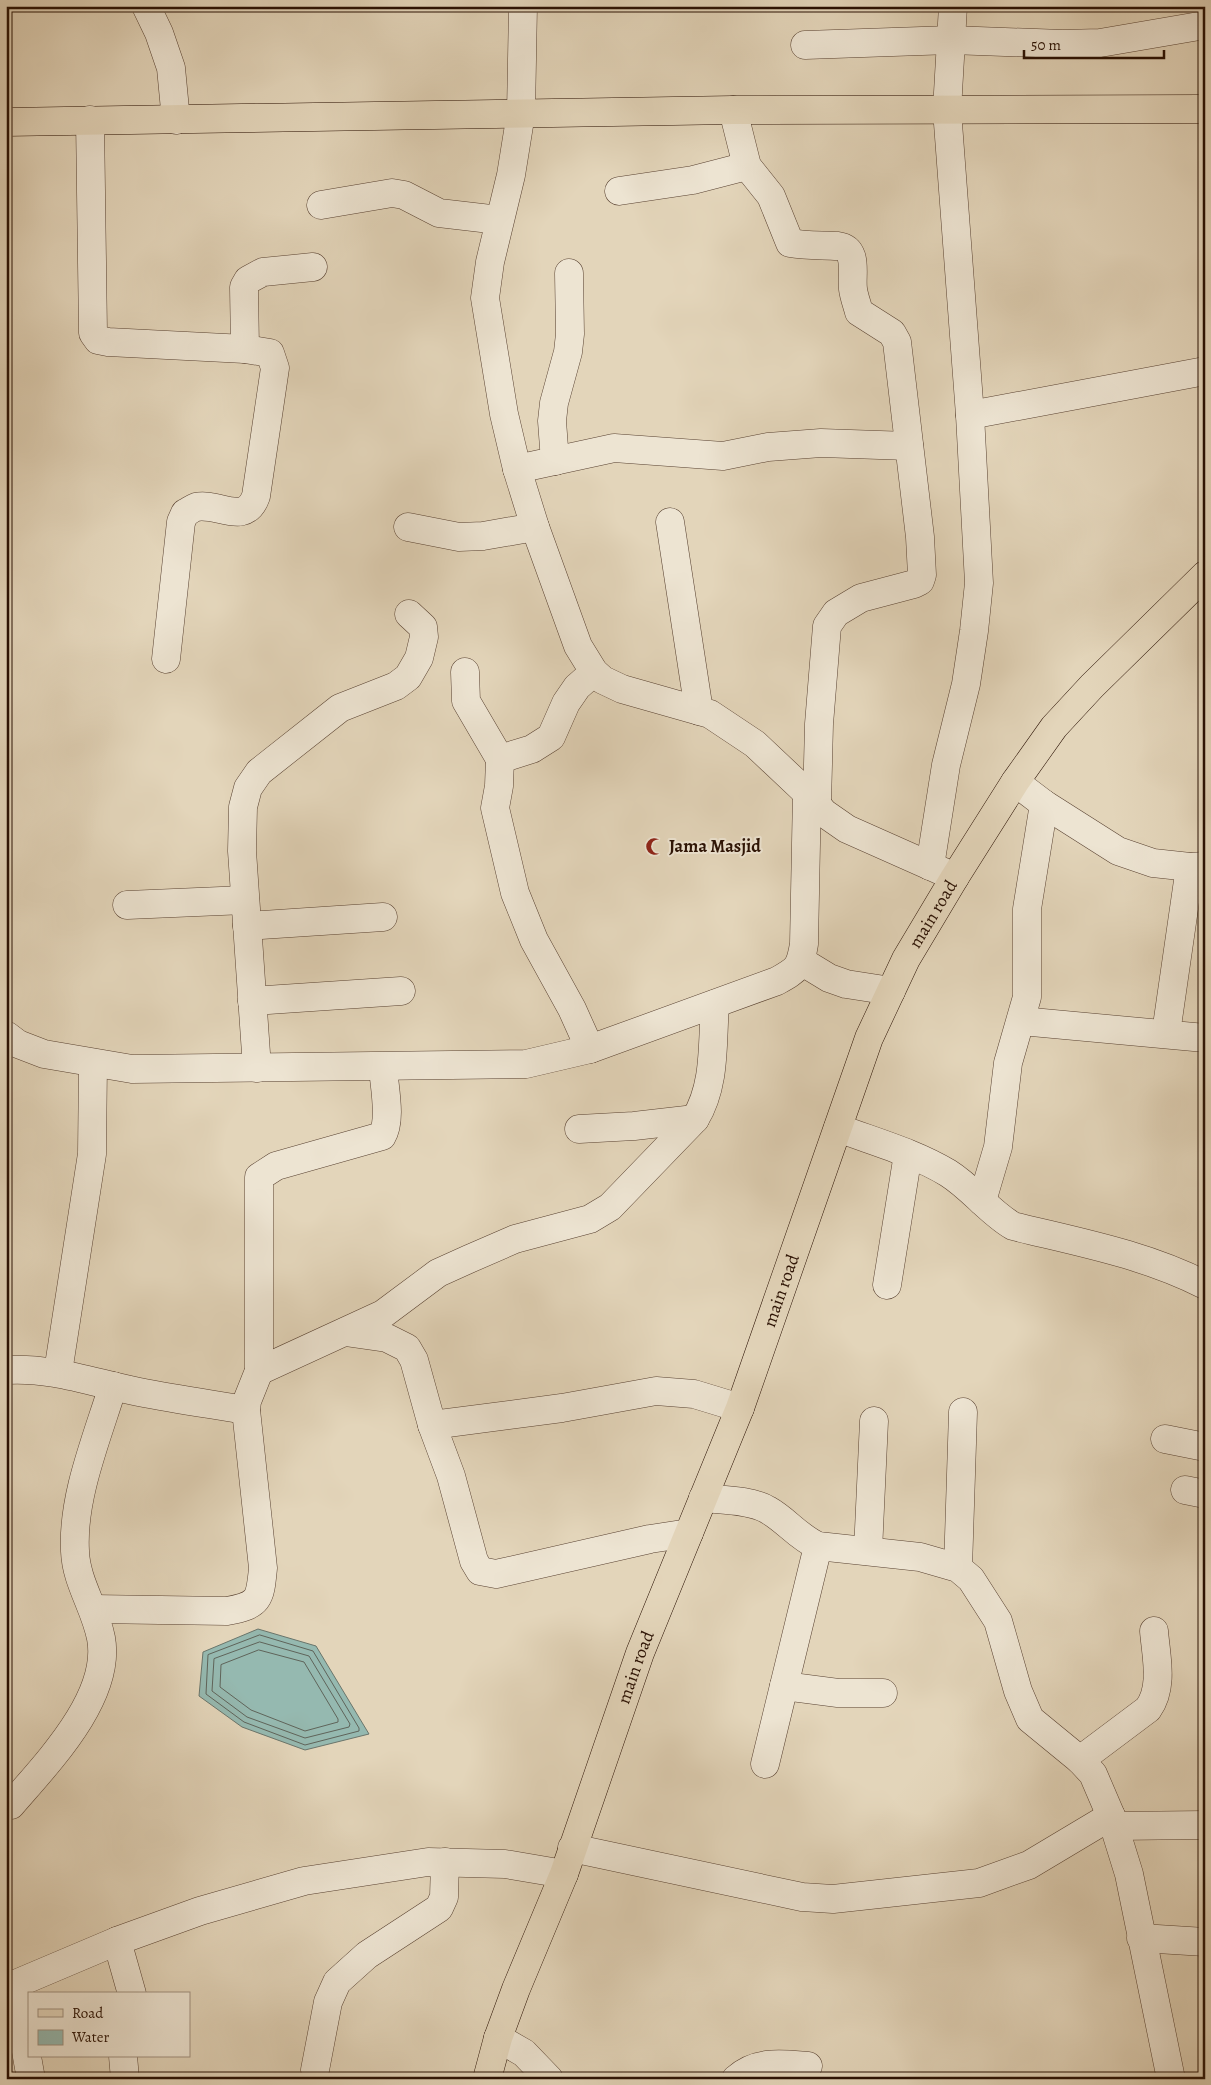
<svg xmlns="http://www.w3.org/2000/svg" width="1211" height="2085" font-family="Alegreya,serif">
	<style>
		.water { fill: #95b9b0; stroke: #6a756b }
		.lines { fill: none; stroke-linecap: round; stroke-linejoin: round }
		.shore { stroke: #5f645a; stroke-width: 1 }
		.minor-casing { stroke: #584131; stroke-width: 29 }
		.major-casing { stroke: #291003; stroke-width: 29 }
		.minor { stroke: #ede4d2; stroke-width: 28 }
		.major { stroke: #e3d5ba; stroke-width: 28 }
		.labels { text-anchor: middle; stroke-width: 4; stroke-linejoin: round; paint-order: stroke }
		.poi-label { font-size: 18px; font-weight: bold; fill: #291003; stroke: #ede4d2; text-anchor: start }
		.street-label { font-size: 18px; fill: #291003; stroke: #ede4d2 }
	</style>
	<rect width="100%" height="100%" fill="#e3d5ba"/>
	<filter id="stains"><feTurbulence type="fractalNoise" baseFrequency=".004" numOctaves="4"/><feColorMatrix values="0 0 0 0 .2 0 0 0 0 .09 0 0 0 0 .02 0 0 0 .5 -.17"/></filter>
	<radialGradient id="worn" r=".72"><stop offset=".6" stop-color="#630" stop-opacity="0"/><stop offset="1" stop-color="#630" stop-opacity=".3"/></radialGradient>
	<!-- water -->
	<polygon class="water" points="258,1629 316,1646 369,1734 305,1750 242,1727 199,1696 203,1652"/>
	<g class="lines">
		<!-- shore -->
		<g class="shore">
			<polygon points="260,1635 313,1651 359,1728 359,1731 305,1745 244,1722 206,1694 208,1655"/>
			<polygon points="260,1642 309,1656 350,1724 349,1727 305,1738 247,1717 212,1691 214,1659"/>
			<polygon points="259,1650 304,1662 338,1719 338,1722 305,1731 251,1710 220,1687 221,1665"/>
		</g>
		<defs>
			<g id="minor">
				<polyline points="146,6 159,33 171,68 176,120"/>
				<polyline points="523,6 521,113 511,175 490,262 485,298 504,414 517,469 535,527 578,646 594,672 603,680 622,689 710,714 755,744 807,793 824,813 847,829 955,877"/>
				<polyline points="805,45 951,40 1063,44 1100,43 1205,25"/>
				<path d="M733 110 747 166 771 196 790 243C807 246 821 245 838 246 859 249 851 274 853 289 854 297 857 304 859 312L892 333 897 342 920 537 922 575 920 581 914 584 861 598 836 613 827 626 819 724 817 804"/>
				<path d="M90 120 93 333 98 340 108 342 245 349 270 353 275 368 256 496C245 527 218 502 196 507 193 508 189 511 185 513L181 522 166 659"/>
				<polyline points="619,191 693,180 747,166"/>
				<polyline points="321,205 392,193 404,195 439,213 499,220"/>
				<polyline points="245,349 244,287 248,280 263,272 313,267"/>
				<polyline points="970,415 1205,371"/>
				<polyline points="555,461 552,421 554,403 568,352 570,334 569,273"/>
				<polyline points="517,469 614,448 723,456 768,447 821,443 909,446"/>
				<polyline points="670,522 699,711"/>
				<polyline points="408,527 459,537 483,536 535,527"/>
				<polyline points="465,672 466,701 500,759"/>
				<polyline points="1015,782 1044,804 1118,851 1153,863 1190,867 1205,866"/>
				<polyline points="930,866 946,765 966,684 974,631 979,583 970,415 947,110 953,6"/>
				<polyline points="127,905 245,900"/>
				<polyline points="247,926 383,917"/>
				<polyline points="801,961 829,978 846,984 891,991"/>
				<polyline points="252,1001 401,991"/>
				<polyline points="1021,1021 1205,1038"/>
				<polyline points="1166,1033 1190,867"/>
				<path d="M6 1035 18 1044 44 1054 132 1069 526 1064 590 1049 777 981C798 969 800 968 804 944L807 793"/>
				<polyline points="590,1049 572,1009 534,940 515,893 495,808 499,786 500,759 532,749 551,737 566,703 577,687 594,672"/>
				<polyline points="257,1068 242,851 243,807 248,788 259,772 340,708 396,686 408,677 419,658 424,637 423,627 409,614"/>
				<path d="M838 1128C875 1142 915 1153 948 1173 972 1188 989 1212 1013 1226 1078 1242 1144 1254 1205 1285"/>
				<polyline points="579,1129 634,1126 695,1119"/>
				<polyline points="982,1201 998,1147 1008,1063 1027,997 1027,909 1044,804"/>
				<polyline points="887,1285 908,1154"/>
				<polyline points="345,1332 387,1338 407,1348 414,1360 432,1425 451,1476 474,1561 480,1571 496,1574 650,1539 689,1533"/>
				<path d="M6 1370C52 1367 94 1383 139 1392 174 1399 210 1404 246 1410"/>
				<path d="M259 1371 383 1314 438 1273 469 1259 515 1239 590 1219 610 1207 695 1119C716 1085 712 1043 715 1004"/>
				<polyline points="58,1372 92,1154 93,1063"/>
				<polyline points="432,1425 562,1408 656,1391 694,1394 740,1408"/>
				<polyline points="1165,1439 1205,1447"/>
				<polyline points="1185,1490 1205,1494"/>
				<path d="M703 1498C721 1500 752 1500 768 1510 786 1520 798 1537 818 1546L920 1557 958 1568 971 1579 998 1621 1018 1691 1030 1719 1080 1760 1093 1774 1111 1816 1129 1874 1171 2079"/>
				<polyline points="868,1551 874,1421"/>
				<polyline points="958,1568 963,1412"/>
				<path d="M93 1609 227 1611C260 1605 260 1599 263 1568L246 1410 247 1401 259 1371V1177L276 1166 382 1136C392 1120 384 1086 383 1067"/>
				<polyline points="784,1686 838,1693 883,1693"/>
				<path d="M1080 1760 1148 1709C1164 1687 1156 1656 1154 1631"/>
				<polyline points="765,1764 818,1546"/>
				<path d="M11 1805C47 1763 112 1697 101 1638 95 1607 76 1582 75 1551 72 1497 97 1438 113 1386"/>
				<polyline points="1114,1826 1205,1825"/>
				<polyline points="572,1848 802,1897 833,1899 979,1883 1029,1865 1111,1816"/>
				<polyline points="1141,1938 1205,1942"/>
				<polyline points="117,1941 132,1994"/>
				<polyline points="14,1984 31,2079"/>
				<polyline points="6,1988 117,1941 200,1911 304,1881 428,1862 505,1864 564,1874"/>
				<polyline points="498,2038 524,2053 549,2079"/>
				<polyline points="123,2056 125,2079"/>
				<polyline points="315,2070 328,2002 337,1982 367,1955 439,1908 444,1897 445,1862"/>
				<path d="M736 2079C757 2060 782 2064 808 2066"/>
			</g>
			<g id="major">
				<polyline points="6,122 733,110 1205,109"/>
				<path id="s1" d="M487 2079 498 2038 516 1989 564 1874 640 1653 740 1408 869 1038 906 959 955 877 1015 782 1054 727 1092 686 1205 575"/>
			</g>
		</defs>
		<!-- minor casing -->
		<use href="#minor" class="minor-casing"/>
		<!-- major casing -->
		<use href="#major" class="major-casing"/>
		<!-- minor -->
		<use href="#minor" class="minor"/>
		<!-- major -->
		<use href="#major" class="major"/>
	</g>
	<!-- icons -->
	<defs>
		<symbol id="mosque-bare" viewBox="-9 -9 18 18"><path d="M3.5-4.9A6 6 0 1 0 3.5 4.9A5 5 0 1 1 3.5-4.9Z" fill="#8f2418" stroke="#ede4d2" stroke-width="2.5" paint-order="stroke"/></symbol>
	</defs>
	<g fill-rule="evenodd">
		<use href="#mosque-bare" x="642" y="834" width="25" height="25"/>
	</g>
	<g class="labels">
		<!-- poi labels -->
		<g class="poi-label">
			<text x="669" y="852">Jama Masjid</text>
		</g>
		<!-- street labels -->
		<g class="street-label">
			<text dy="6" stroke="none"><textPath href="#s1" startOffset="1249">main road</textPath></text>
			<text dy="6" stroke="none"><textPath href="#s1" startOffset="842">main road</textPath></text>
			<text dy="6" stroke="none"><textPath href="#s1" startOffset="438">main road</textPath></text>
		</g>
	</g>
	<!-- margin -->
	<rect width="1211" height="2085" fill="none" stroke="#e3d5ba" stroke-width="25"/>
	<rect x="8" y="8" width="1196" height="2070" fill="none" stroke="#291003" stroke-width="2.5"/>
	<rect x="12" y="12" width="1186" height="2060" fill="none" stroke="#291003"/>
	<!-- legend -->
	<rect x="28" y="1992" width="162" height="65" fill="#ede4d2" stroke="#9f8f7f"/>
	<rect x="38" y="2009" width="25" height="8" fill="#e3d5ba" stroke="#9f8f7f"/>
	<text x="72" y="2018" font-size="15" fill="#291003">Road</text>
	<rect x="38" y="2030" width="25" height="15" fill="#95b9b0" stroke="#9f8f7f"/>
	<text x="72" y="2042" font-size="15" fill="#291003">Water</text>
	<!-- scale -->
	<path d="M1024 50v8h140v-8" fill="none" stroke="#291003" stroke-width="2.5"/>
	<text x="1031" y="50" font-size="15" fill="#291003" stroke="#ede4d2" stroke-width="4" paint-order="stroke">50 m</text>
	<rect width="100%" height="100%" filter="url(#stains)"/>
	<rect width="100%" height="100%" fill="url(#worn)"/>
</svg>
